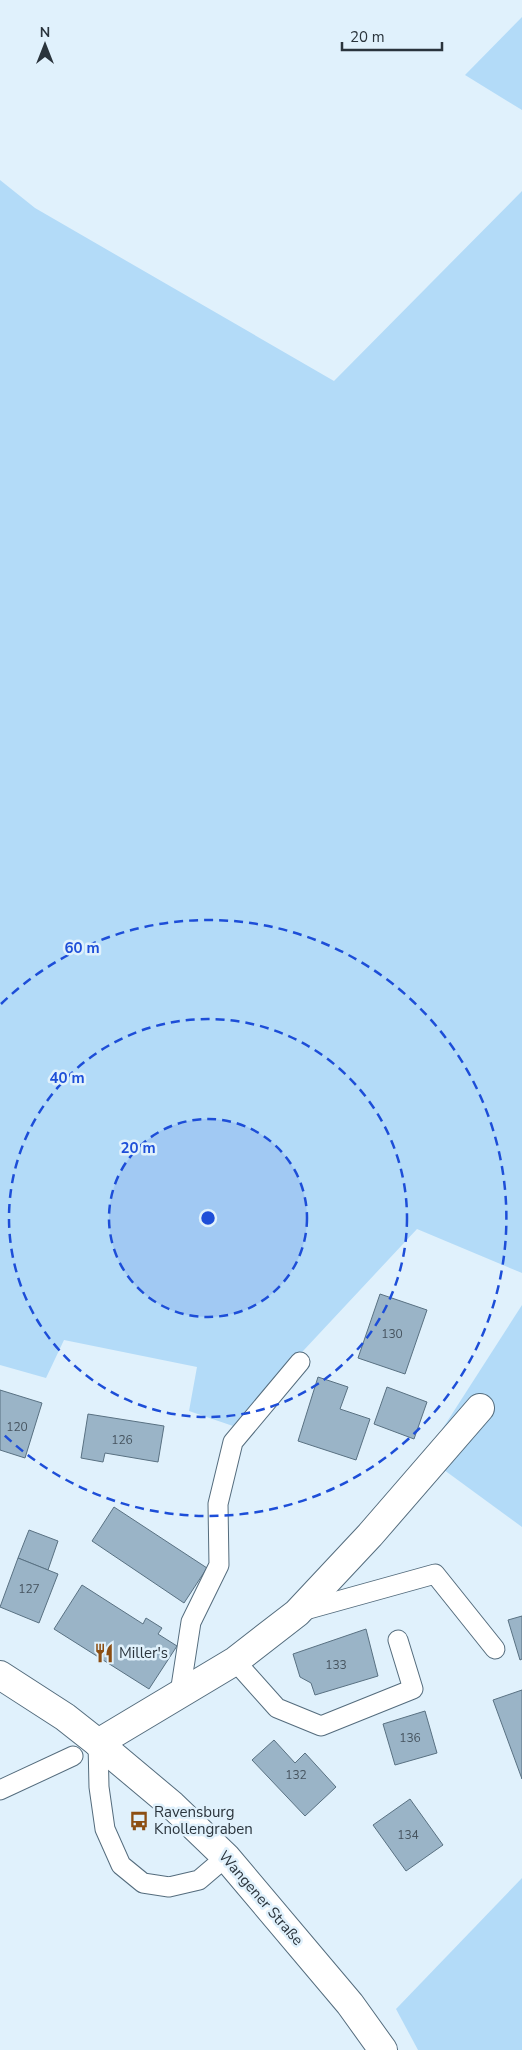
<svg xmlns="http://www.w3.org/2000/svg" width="522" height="2050" font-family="'Nunito Sans',sans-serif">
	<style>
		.green { fill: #b3dbf8 }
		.building { fill: #9ab4c7; stroke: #597182 }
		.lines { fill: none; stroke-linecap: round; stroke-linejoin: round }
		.lane-casing { stroke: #546c7d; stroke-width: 21 }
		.street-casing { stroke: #546c7d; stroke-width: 30 }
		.primary-casing { stroke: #546c7d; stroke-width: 30 }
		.lane { stroke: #fff; stroke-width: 19 }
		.street { stroke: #fff; stroke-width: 28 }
		.primary { stroke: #fff; stroke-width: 28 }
		.ring { fill: none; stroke: #1d4ed8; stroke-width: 2.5; stroke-dasharray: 9 6 }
		.labels { text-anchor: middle; stroke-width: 5; stroke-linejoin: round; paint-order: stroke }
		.number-label { font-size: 12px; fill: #46545f }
		.poi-label { font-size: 15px; fill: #2a343c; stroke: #e0f1fc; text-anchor: start }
		.street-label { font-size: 15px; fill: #2a343c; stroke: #e0f1fc }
		.centre { fill: #1d4ed8; stroke: #e0f1fc; stroke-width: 2.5 }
		.ring-label { font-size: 15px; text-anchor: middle; font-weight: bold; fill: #1d4ed8; stroke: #e0f1fc; stroke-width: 5; stroke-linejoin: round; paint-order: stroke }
	</style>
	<rect width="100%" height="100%" fill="#e0f1fc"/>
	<!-- green -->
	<g class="green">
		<polygon points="522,17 522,110 465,75"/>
		<polygon points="0,180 35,208 334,381 522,191 522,1273 417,1229 233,1426 189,1411 197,1367 64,1340 46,1378 0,1365"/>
		<polygon points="522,1305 522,1527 425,1456"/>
		<polygon points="522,1878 522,2050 418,2050 396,2009"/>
	</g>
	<!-- building -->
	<g class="building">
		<polygon points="380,1294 427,1310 405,1374 358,1358"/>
		<polygon points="318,1377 348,1387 340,1409 370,1419 356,1460 298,1441"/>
		<polygon points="387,1387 427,1402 414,1439 374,1424"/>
		<polygon points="0,1390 42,1403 25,1458 0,1450"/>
		<polygon points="88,1414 164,1426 158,1462 105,1453 103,1462 81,1458"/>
		<polygon points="114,1507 207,1568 184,1603 92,1541"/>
		<polygon points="29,1530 58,1541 48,1570 18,1558"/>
		<polygon points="18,1558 58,1574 39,1623 0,1607"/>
		<polygon points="82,1585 143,1624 146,1618 162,1628 158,1634 177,1646 149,1689 54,1629"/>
		<polygon points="522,1616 522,1659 520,1660 508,1620"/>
		<polygon points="366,1629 378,1676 315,1695 311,1683 300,1677 293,1654"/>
		<polygon points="522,1690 522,1779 493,1700"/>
		<polygon points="425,1711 437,1753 395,1765 383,1724"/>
		<polygon points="274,1740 295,1763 305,1753 336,1787 305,1816 252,1760"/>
		<polygon points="410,1799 443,1845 406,1871 373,1825"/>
	</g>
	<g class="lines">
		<defs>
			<g id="lane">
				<polyline points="298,1612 435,1574 495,1649"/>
				<polyline points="235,1661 277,1708 321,1726 413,1689 398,1640"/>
				<polyline points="180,1693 191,1622 219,1565 218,1504 233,1442 300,1362"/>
				<polyline points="98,1743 99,1787 105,1829 121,1865 143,1883 169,1887 199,1880 226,1857"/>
				<polyline points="0,1790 73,1756"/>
			</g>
			<polyline id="street" points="98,1743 235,1661 297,1613 370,1535 480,1408"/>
			<polyline id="primary" points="0,1675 65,1717 98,1743 172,1805 226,1857 350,2004 383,2050"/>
		</defs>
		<!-- lane casing -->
		<use href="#lane" class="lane-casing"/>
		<!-- street casing -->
		<use href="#street" class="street-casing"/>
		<!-- primary casing -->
		<use href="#primary" class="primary-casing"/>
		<!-- lane -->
		<use href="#lane" class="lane"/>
		<!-- street -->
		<use href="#street" class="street"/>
		<!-- primary -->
		<use href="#primary" class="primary"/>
	</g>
	<!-- distance rings -->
	<circle cx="208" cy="1218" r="99" fill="#1d4ed8" fill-opacity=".12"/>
	<g class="ring">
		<circle cx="208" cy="1218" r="99"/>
		<circle cx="208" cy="1218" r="199"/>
		<path d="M1 1004A298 298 0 1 1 1 1432"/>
	</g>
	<!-- icons -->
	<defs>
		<symbol id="restaurant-bare" viewBox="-9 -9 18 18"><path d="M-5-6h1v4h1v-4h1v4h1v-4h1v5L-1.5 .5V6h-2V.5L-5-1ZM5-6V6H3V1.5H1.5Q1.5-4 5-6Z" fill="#8c4e12" stroke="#e0f1fc" stroke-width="2.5" paint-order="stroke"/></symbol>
		<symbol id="bus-bare" viewBox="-9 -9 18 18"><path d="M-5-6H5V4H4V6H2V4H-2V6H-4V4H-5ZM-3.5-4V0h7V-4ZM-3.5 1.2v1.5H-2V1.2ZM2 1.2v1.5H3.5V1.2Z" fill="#8c4e12" stroke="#e0f1fc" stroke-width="2.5" paint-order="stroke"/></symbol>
	</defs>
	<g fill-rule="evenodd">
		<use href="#restaurant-bare" x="90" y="1639" width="28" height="28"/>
		<use href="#bus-bare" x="125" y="1807" width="28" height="28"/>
	</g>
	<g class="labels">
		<!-- number labels -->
		<g class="number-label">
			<text x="392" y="1338">130</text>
			<text x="17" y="1431">120</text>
			<text x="122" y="1444">126</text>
			<text x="29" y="1593">127</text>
			<text x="336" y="1669">133</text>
			<text x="410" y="1742">136</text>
			<text x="296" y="1779">132</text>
			<text x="408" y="1839">134</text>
		</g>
		<!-- poi labels -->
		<g class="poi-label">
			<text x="119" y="1658">Miller's</text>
			<text x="154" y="1817">Ravensburg<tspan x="154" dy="17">Knollengraben</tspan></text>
		</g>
		<!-- street labels -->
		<g class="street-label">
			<text transform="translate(261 1898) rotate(49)" y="5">Wangener Straße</text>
		</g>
	</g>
	<circle cx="208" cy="1218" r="8" class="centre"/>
	<g class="ring-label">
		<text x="82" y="953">60 m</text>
		<text x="67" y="1083">40 m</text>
		<text x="138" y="1153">20 m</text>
	</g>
	<!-- north arrow -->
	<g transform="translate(45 45)" stroke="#e0f1fc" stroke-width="4" paint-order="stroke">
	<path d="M0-4L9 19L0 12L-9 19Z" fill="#2a343c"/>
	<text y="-8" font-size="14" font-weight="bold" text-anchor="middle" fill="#2a343c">N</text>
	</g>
	<!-- scale -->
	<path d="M342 42v8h100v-8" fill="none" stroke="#2a343c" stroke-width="2.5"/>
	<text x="350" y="42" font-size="15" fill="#2a343c" stroke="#e0f1fc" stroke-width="4" paint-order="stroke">20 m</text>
</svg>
